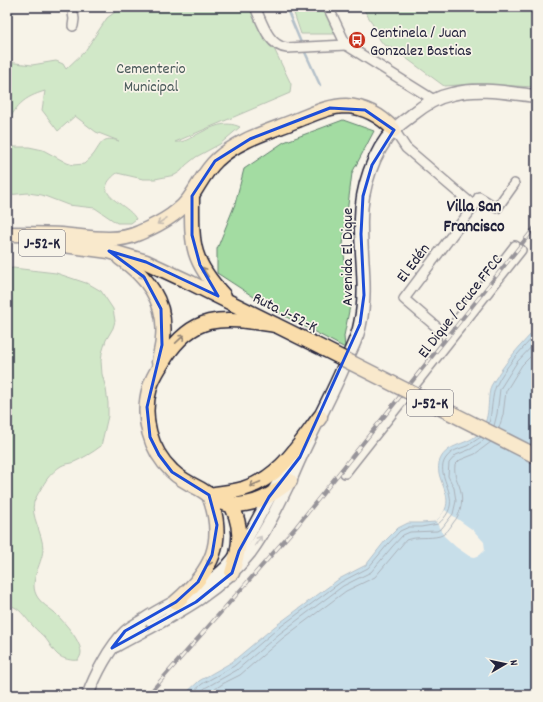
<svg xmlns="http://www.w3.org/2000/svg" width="543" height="702" font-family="Dekko,sans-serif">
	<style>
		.green { fill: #a3dca2; stroke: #627f6e }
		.water { fill: #8dc6ec; stroke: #6284a5 }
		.pier { fill: #f7f3e8 }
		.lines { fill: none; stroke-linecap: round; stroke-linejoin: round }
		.shore { stroke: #4d6482; stroke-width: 1 }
		.stream { stroke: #6284a5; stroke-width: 2.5 }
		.minor-casing { stroke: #22223b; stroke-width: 12 }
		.tertiary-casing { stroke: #22223b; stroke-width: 14 }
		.secondary-casing { stroke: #22223b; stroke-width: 15 }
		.primary-casing { stroke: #22223b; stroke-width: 17 }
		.minor { stroke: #f7f3e8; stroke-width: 9 }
		.tertiary { stroke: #f7f3e8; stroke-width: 11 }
		.secondary { stroke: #f7f3e8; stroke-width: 12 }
		.primary { stroke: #faddab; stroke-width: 14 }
		.rail-casing { stroke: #22223b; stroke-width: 4 }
		.rail { stroke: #f7f3e8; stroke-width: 2.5; stroke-dasharray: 8; stroke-linecap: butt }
		.primary-bridge-casing { stroke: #22223b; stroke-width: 17; stroke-linecap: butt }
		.primary-bridge { stroke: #faddab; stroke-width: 14 }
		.oneway { stroke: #8e8073 }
		.oneway2 { stroke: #97959a }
		.marked { fill: none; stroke: #1d4ed8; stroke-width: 3; stroke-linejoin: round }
		.labels { text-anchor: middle; stroke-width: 3.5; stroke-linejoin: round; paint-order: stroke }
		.shield { fill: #f7f3e8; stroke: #62616f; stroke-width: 1 }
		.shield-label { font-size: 15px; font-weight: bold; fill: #22223b }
		.poi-label { font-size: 16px; fill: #22223b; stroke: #f7f3e8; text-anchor: start }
		.park-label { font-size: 16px; fill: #495a5a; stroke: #f7f3e8 }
		.street-label { font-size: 16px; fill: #22223b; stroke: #f7f3e8 }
		.neighbourhood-label { font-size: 17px; font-weight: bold; fill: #22223b; stroke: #f7f3e8 }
	</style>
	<rect width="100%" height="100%" fill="#f7f3e8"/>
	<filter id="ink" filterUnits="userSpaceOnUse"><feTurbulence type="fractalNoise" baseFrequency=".025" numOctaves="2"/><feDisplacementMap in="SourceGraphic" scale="8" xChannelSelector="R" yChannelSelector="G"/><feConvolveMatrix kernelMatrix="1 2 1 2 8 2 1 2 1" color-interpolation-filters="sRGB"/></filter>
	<g filter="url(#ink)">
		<!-- green -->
		<g class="green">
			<path d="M122 7H254L291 84 290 93 175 142C184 143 190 138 198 134 212 127 225 120 240 127L220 144 196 157 186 165 181 171 175 175 155 179H143L117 173C88 195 127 202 136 219L131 223H117L95 208 68 205 42 195 28 193 7 195V140L8 144 13 147H29L43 150 67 163 73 165 84 164C87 161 91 158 94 154 102 142 103 136 119 141L96 132 75 116 58 131 42 110 45 91C24 97 14 106 7 127V62L32 65 56 61 63 64 66 69 85 51 107 18Z"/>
			<polygon points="292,7 326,7 339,34 301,34"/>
			<polygon points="362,7 533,7 536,30 536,87 473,84 444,86 391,47 384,45 380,40 371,21"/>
			<polygon points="343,120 374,131 352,173 343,245 350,306 344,336 345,348 277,312 217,273 217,249 235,204 244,169 284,142"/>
			<path d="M13 268 56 273 89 284 101 291 113 309 115 321 113 328 106 340 102 353 101 361 102 374 106 389 108 403V416L101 446C92 453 83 458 72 463 68 464 64 464 61 466 56 469 51 474 47 479 45 482 35 498 34 502 30 515 43 534 43 549 42 566 27 582 38 598 42 604 48 607 54 612 63 621 80 639 81 652 81 655 80 657 78 660 72 661 63 659 58 655 53 651 50 644 46 639 42 634 37 631 33 626 26 619 18 604 7 606V269Z"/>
		</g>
		<!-- water -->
		<path class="water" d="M536 329V695H184L199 681 232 662 274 627 339 579 366 565 385 541 398 528 408 523H421L436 522C439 518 443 514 445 510 453 492 433 478 440 460 447 443 469 445 479 433 492 417 486 402 491 386 493 382 497 377 499 373 510 357 522 343 536 329Z"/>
		<!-- pier -->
		<polygon class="pier" points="445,510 473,530 484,542 485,550 480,555 475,557 469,556 456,547 444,536 436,522"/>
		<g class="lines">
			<!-- shore -->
			<g class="shore">
				<path d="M489 423C492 413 492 394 496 386 504 368 522 349 536 334"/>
				<polyline points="494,426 497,414 500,389 517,362 536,342"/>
				<polyline points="499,428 503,415 506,391 522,365 536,351"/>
				<path d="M190 695 202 684 234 666 276 630 341 582 368 568 388 544 400 531 409 527H421L438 524C442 521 446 516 448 512 458 493 434 474 446 458 452 450 459 449 467 446 472 443 476 440 481 437"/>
				<polyline points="197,695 205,688 237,670 279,634 343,586 371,572 392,547 403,535 410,532 437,531 442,528 453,514 456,501 454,488 448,476 449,463 456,455 471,449 485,439"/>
				<path d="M206 695 224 683 240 675 283 638 346 591 375 577 406 540C417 536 429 539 440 536 446 534 450 528 453 523 462 513 464 498 459 485 456 478 454 474 455 465L460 460 475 454 491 442"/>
			</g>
			<!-- stream -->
			<g class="stream">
				<polyline points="286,7 302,45"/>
				<polyline points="304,50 320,85"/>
			</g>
			<defs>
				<g id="minor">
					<polyline points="72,7 74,19 73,26"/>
					<path d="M255 7C262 22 268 46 287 48L346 45"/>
					<polyline points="328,7 346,45 434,100"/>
					<polyline points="394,130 406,148 474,206"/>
					<polyline points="447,340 446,335 404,299 474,206 479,197 497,208 514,184"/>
					<polyline points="345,473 521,250 515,246 446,335"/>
				</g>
				<g id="tertiary">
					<path d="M116 646C163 620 216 597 250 553 266 531 278 506 290 481"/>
					<path d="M88 695C95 675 110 647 125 632 130 627 137 624 143 620 171 601 202 592 227 566 256 534 266 490 297 460"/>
				</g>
				<path id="secondary" d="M290 481C306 440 329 402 346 361 351 349 358 337 360 324 368 290 360 254 361 219 361 190 373 151 394 130 399 124 406 120 412 115 424 105 437 97 452 94 480 87 508 93 536 96"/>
				<g id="primary">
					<path d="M192 196C192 244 190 259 224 296"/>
					<path d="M7 234C25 234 43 234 61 235 87 237 115 244 139 233 158 225 181 213 192 195 200 183 206 170 217 160 238 140 268 132 295 121 311 115 328 106 346 106 366 107 381 116 394 130"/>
					<polyline points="64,245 109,251 146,262 191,283 324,349"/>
					<path d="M120 258C148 277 167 302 163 338 163 346 160 354 159 362"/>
					<path d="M275 325C254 322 230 317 209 322 189 327 176 341 165 358 160 367 153 376 150 387 141 417 150 450 172 471 180 479 190 484 200 489 210 495 220 504 232 505 257 505 272 495 290 481"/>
					<path d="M209 495C220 493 232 492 243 489 280 478 298 446 320 417"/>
					<path d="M227 497C244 525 241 544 232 573"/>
					<path d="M176 602C212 571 227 542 209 495"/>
				</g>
			</defs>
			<!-- minor casing -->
			<use href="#minor" class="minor-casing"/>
			<!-- tertiary casing -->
			<use href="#tertiary" class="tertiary-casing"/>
			<!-- secondary casing -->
			<use href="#secondary" class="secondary-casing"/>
			<!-- primary casing -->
			<use href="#primary" class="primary-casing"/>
			<!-- minor -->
			<use href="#minor" class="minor"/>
			<!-- tertiary -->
			<use href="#tertiary" class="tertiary"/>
			<!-- secondary -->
			<use href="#secondary" class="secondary"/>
			<!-- primary -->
			<use href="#primary" class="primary"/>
			<defs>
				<polyline id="rail" points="148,695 296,527 536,226"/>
			</defs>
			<!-- rail casing -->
			<use href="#rail" class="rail-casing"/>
			<!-- rail -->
			<use href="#rail" class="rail"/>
			<defs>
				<polyline id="primary-bridge" points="324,349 536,456"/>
			</defs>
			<!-- primary-bridge casing -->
			<use href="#primary-bridge" class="primary-bridge-casing"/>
			<!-- primary-bridge -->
			<use href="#primary-bridge" class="primary-bridge"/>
		</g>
		<!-- one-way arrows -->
		<defs><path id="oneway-shaft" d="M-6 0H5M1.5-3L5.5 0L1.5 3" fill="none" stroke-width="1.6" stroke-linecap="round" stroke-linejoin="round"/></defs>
		<g class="oneway">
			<use href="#oneway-shaft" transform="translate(162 221) rotate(147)"/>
			<use href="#oneway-shaft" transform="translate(205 272) rotate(-123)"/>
			<use href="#oneway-shaft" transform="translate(140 274) rotate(46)"/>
			<use href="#oneway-shaft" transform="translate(180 339) rotate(-43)"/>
			<use href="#oneway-shaft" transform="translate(255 484) rotate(157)"/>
			<use href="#oneway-shaft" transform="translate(210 560) rotate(112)"/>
		</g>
		<g class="oneway2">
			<use href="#oneway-shaft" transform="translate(258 541) rotate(-56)"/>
			<use href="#oneway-shaft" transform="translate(146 629) rotate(-29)"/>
		</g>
	</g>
	<!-- marked area -->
	<path d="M0 0H543V702H0ZM330 108 365 110 394 130 372 165 363 196 361 234 364 295 360 324 300 457 269 497 239 551 232 573 196 602 112 648 125 631 176 602 198 582 212 555 217 525 209 495 172 472 159 455 150 437 147 407 162 345 161 309 144 277 109 251 146 262 218 296 200 265 192 235V196L215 161 250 139Z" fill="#f7f3e8" fill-opacity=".55" fill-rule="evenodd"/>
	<path class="marked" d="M330 108 365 110 394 130 372 165 363 196 361 234 364 295 360 324 300 457 269 497 239 551 232 573 196 602 112 648 125 631 176 602 198 582 212 555 217 525 209 495 172 472 159 455 150 437 147 407 162 345 161 309 144 277 109 251 146 262 218 296 200 265 192 235V196L215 161 250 139Z"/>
	<!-- icons -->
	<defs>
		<symbol id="bus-disc" viewBox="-11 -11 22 22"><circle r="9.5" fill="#c8321e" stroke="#f7f3e8"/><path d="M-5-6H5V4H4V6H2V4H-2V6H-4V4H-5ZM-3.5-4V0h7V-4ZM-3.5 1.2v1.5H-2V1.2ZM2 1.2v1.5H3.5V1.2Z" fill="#fff"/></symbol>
	</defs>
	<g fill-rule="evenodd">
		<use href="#bus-disc" x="347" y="30" width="20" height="20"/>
	</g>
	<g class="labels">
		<!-- shield labels -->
		<g class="shield">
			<rect x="19" y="230" width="46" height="26" rx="3"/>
			<rect x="407" y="390" width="46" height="26" rx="3"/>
		</g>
		<g class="shield-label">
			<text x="42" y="248">J-52-K</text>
			<text x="430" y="408">J-52-K</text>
		</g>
		<!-- poi labels -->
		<g class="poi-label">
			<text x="370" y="37">Centinela / Juan<tspan x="370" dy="18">Gonzalez Bastias</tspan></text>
		</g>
		<!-- park labels -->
		<g class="park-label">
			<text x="151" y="73">Cementerio<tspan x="151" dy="18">Municipal</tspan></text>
		</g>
		<!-- street labels -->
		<g class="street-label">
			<text transform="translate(346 257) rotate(-90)" y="6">Avenida El Dique</text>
			<text transform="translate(412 262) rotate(-53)" y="6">El Edén</text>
			<text transform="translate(459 305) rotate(-52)" y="6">El Dique / Cruce FFCC</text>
			<text transform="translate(286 311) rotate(27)" y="6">Ruta J-52-K</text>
		</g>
		<!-- neighbourhood labels -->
		<g class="neighbourhood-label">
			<text x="474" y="211">Villa San<tspan x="474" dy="20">Francisco</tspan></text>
		</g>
	</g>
	<!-- margin -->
	<rect width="543" height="702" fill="none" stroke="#f7f3e8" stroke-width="24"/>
	<rect x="12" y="12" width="519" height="678" fill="none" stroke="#22223b" stroke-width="1.5" filter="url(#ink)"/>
	<!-- north arrow -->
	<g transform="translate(505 664) rotate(81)" stroke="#f7f3e8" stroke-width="3" paint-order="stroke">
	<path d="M0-3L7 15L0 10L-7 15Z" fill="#22223b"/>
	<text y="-6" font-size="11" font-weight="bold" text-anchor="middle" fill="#22223b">N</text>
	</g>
</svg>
